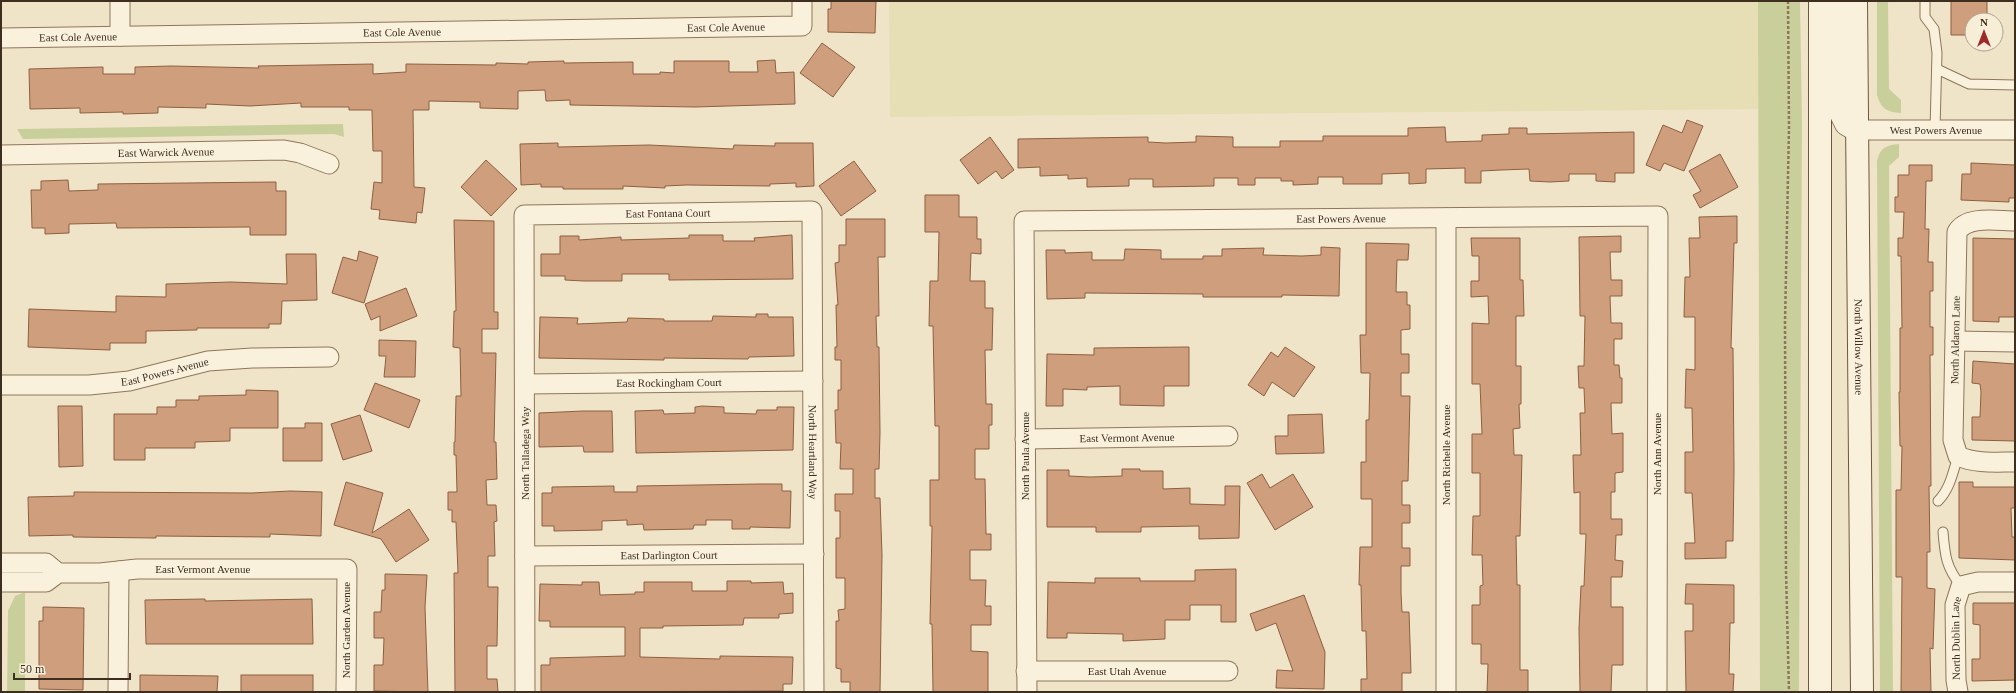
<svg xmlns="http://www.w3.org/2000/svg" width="2016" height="693" font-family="'Times New Roman',serif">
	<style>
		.farmland { fill: #e6deb5 }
		.green { fill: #c9cf9b }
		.building { fill: #cf9f7d; stroke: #8d5f41 }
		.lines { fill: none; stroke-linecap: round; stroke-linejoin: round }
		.service-casing { stroke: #8d765c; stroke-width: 11 }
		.minor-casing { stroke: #8d765c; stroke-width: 21 }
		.tertiary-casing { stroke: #8d765c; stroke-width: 24 }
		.secondary-casing { stroke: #6f573f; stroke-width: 24 }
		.path { stroke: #8d765c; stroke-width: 2.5; stroke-dasharray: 3 2; stroke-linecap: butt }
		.service { stroke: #faf1dc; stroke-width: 9 }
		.minor { stroke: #faf1dc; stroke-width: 19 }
		.tertiary { stroke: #faf1dc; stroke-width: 22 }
		.secondary { stroke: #faf1dc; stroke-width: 22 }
		.labels { text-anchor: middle; stroke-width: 3; stroke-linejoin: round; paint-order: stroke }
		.street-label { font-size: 11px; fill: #3d2e20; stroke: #f7eed8 }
	</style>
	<rect width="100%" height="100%" fill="#f0e4c8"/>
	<!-- farmland -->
	<polygon class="farmland" points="889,1 1758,1 1759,109 890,117"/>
	<!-- green -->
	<g class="green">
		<polygon points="1758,1 1800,1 1802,124 1799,692 1760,692"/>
		<path d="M1877 1H1888L1889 89 1901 100V113C1887 112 1881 109 1877 95Z"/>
		<polygon points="343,124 344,137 334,134 23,139 17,129"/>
		<path d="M1899 144V157L1889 166 1893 692H1880L1877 161C1880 148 1886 145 1899 144Z"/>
		<polygon points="25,592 25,692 7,692 8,611 15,596"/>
	</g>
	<!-- building -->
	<g class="building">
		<polygon points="831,1 876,1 875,33 828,32 828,9 831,9"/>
		<polygon points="1951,1 1987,1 1987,20 1972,20 1972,35 1951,35"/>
		<polygon points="822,43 855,67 833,97 800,73"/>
		<polygon points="775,60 776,73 794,72 795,104 695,107 570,105 570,100 546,101 545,90 518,91 518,109 480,108 480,102 429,101 429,110 413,110 414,187 425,188 422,213 417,212 416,223 379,219 380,210 371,209 374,182 382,183 382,151 373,151 372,110 349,110 349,107 301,107 301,103 250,106 206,104 206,108 158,107 158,113 123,114 123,112 80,113 80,108 30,109 29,69 103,67 103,74 135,74 135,67 171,66 259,68 258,66 373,64 373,74 406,72 406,64 496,65 496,63 528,64 528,62 564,61 564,63 633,62 633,74 660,74 660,72 674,73 674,61 729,61 729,72 758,72 757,61"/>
		<polygon points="1687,120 1703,126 1684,171 1664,163 1660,171 1646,165 1663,125 1682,133"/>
		<polygon points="1445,127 1446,142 1482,141 1482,135 1509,134 1509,128 1527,128 1527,134 1634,132 1634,173 1615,173 1615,182 1596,181 1596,174 1569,174 1569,181 1550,182 1530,181 1529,169 1501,170 1481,171 1481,183 1465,183 1465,168 1426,169 1426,183 1409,184 1409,173 1382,174 1382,184 1343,184 1343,177 1318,177 1318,184 1293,185 1293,181 1281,181 1281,178 1255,178 1255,185 1238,185 1238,178 1214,178 1214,186 1153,187 1153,179 1129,179 1129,186 1087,187 1087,178 1068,179 1068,175 1040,176 1040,167 1018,168 1018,139 1148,137 1148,142 1166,143 1196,142 1196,136 1233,137 1233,147 1280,147 1280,141 1323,141 1323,136 1408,136 1408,128"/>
		<polygon points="990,137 1014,170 1002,179 996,171 978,184 960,160"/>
		<polygon points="558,143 558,147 649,145 733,149 734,145 775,146 775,143 813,143 814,186 796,187 796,183 770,184 770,186 686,185 665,186 665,188 623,186 623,189 563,189 563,187 541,187 541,184 521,185 520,144"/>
		<polygon points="1720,154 1738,187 1700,208 1693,195 1701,191 1689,171"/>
		<polygon points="486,160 517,189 491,216 461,187"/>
		<polygon points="854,161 876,191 841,216 819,186"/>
		<polygon points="1971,163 2015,165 2015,198 2009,198 2009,202 1961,200 1962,174 1971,174"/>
		<polygon points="1909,165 1932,165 1932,181 1926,181 1925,229 1929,229 1928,262 1933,262 1933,291 1930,291 1930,327 1933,327 1933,355 1930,355 1931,486 1929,486 1930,552 1927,552 1927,588 1935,589 1933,649 1930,648 1931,692 1901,692 1902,577 1896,577 1896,490 1901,490 1902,446 1900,446 1899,392 1900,392 1900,328 1902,328 1901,256 1898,256 1898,238 1903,238 1904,212 1895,212 1895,197 1898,197 1898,175 1909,175"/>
		<polygon points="68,180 69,191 98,190 98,184 276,182 276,191 286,191 286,235 250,235 250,227 117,228 116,223 69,224 69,233 45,234 45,228 32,228 31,190 41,190 41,181"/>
		<polygon points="925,195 959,195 959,217 977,217 977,239 981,239 981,254 971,253 970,281 985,281 985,308 993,308 992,350 985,350 986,404 992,404 992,425 989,425 989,449 975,449 975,479 985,479 986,534 991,534 991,550 970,550 970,580 986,580 985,606 991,606 991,625 971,625 971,651 988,652 988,692 933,692 932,624 930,624 932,526 930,526 930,480 939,480 939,426 935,426 933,326 929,326 930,281 938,281 939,232 925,232"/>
		<polygon points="1737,216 1737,243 1734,243 1731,348 1733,348 1734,470 1733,541 1726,541 1726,558 1685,559 1685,543 1695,543 1692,493 1685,493 1685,452 1693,452 1692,408 1685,408 1686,369 1695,370 1695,317 1684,317 1685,277 1690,277 1689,238 1700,238 1699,217"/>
		<polygon points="846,219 885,219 885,257 878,257 879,316 876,316 877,347 879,347 880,433 879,469 875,469 875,498 880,498 882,555 880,692 850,692 850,682 841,682 841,669 836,668 836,621 839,621 838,610 845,609 845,578 836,578 836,538 840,538 840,511 835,511 835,494 853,494 853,469 840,469 841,443 836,443 835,410 838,410 838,390 841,390 841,360 835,360 835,347 837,347 836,305 838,305 835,263 839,262 839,245 846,245"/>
		<polygon points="454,220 494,221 494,312 498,312 498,329 482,329 482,353 496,353 494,442 496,442 497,479 486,480 487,505 496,505 497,521 494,522 495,556 488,556 488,587 498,587 497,646 487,646 487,679 497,679 498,692 455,692 454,573 458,573 456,522 452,522 452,510 448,510 448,492 457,492 456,455 454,455 454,442 455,442 456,396 461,396 460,348 453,347 454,311 456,311"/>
		<polygon points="689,235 723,235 723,241 755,241 754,238 792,235 793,279 669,280 669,274 622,274 622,281 584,281 565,280 565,276 541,276 541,254 560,254 560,236 579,236 579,240 621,237 621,240 689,238"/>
		<polygon points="1621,236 1621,252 1610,252 1611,280 1622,280 1622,296 1610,296 1611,323 1622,323 1622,339 1614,339 1614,365 1619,365 1620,378 1622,378 1622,403 1611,403 1612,434 1623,433 1623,472 1615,473 1615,492 1611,492 1611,519 1622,519 1622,535 1616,535 1615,560 1623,561 1622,577 1611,577 1611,607 1623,607 1623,665 1612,665 1611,692 1580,692 1579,628 1581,586 1584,586 1586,534 1580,534 1580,492 1574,493 1573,455 1581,455 1580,413 1585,413 1584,388 1579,388 1578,366 1584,366 1585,316 1580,316 1579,237"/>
		<polygon points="1471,238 1520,238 1520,280 1523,280 1524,316 1516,316 1516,366 1521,366 1521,404 1519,404 1520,428 1513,429 1514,455 1522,455 1520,536 1516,536 1517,585 1520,585 1520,670 1528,670 1528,692 1487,692 1488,664 1481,664 1481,644 1472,644 1472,605 1480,605 1480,586 1483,585 1482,555 1472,555 1473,516 1480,516 1480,473 1472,473 1472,434 1482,434 1480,384 1472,384 1472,323 1489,324 1488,296 1471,297 1471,281 1479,281 1479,256 1472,256"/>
		<polygon points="1973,238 2015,239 2015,317 1999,317 1999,322 1973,321"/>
		<polygon points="1366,243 1409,244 1408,260 1397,260 1396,292 1407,292 1407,305 1410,305 1410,329 1401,330 1401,354 1409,354 1409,373 1401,373 1401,396 1410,396 1408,481 1402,481 1402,505 1410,505 1410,523 1402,523 1402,548 1410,548 1410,566 1401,566 1401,593 1402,612 1409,612 1411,673 1402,673 1402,692 1361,692 1361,679 1367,679 1366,631 1362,631 1361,585 1359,585 1360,547 1372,547 1372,499 1361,499 1361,462 1366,462 1366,420 1369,420 1370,373 1361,373 1360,335 1366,335"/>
		<polygon points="1321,247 1340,248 1339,296 1282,295 1282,297 1203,297 1203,294 1085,293 1085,298 1047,299 1046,250 1065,250 1065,253 1092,252 1092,260 1124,260 1125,249 1161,250 1161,259 1203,259 1203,256 1222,256 1222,249 1264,248 1263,255 1302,256 1321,255"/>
		<polygon points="359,251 378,257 364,303 332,293 343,257 357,261"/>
		<polygon points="286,254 316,254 317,300 282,301 281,324 269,324 269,328 197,328 197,330 146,331 146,343 110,343 110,350 28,347 29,309 116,312 116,296 166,297 166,284 231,282 287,284"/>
		<polygon points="406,288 417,316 380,331 380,316 371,320 365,304"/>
		<polygon points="756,314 768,314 768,317 793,317 794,356 749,357 748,359 664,358 664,360 539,358 540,317 578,318 577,324 627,322 628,318 664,319 664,321 712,321 713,316 756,317"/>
		<polygon points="379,340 416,341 415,377 384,377 386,356 379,356"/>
		<polygon points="1189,347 1189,386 1164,386 1164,406 1120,405 1120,386 1087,387 1087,390 1063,389 1063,406 1046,406 1047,354 1094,355 1094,348"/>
		<polygon points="1285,347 1315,367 1294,397 1272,382 1264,396 1248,385 1271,352 1278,357"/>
		<polygon points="1973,361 2015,364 2015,441 1972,440 1972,417 1980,417 1981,392 1980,384 1972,383"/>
		<polygon points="375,383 420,400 409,428 364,410"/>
		<polygon points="246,390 278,391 278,428 230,428 230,441 195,442 195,448 145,448 145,460 114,460 114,414 157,414 157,407 176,407 176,400 199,400 199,396 246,395"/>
		<polygon points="58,406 82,406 83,466 59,467"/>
		<polygon points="702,406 724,407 724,413 756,414 757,410 777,410 777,407 794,407 793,450 636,453 635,411 663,410 664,414 695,413 695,407"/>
		<polygon points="583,411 612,411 613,452 584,452 583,446 539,447 539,413"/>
		<polygon points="1322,414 1324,453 1276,454 1275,436 1288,436 1288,415"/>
		<polygon points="360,415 372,451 343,460 331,424"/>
		<polygon points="305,423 322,423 322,461 283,461 283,428 305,428"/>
		<polygon points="1122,469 1140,469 1140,471 1163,471 1163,489 1190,488 1190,504 1225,505 1225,486 1240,486 1239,538 1199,539 1199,526 1141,527 1141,532 1096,532 1096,527 1047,527 1047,470 1069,470 1069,476 1090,477 1122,476"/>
		<polygon points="1262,474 1270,488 1293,474 1313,507 1275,530 1247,483"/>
		<polygon points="346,482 383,493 372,533 409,509 429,540 396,562 381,539 334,525"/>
		<polygon points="1959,482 1973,482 1973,487 2015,487 2015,508 2011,508 2012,537 2015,537 2015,560 1959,558"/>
		<polygon points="758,484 782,484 782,491 791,491 790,528 750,527 750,529 732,529 732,520 706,520 706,525 694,525 693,529 644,530 643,524 627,525 627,520 602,521 602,530 554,531 554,526 542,526 542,493 552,493 552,487 614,486 614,492 637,492 637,486"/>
		<polygon points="290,491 322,492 321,536 270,534 270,537 156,536 156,538 73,537 73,535 29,536 28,497 74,496 74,492 252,493"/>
		<polygon points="1236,569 1236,622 1221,622 1221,605 1190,605 1190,620 1165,620 1165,639 1123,641 1123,634 1067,633 1067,638 1047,638 1048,582 1095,583 1095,578 1140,578 1140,581 1195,581 1195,570"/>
		<polygon points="385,574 427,575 425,607 428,692 374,691 374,665 383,665 384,638 374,638 374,612 381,612 382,590 385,590"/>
		<polygon points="727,581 751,581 751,583 783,582 784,594 793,593 793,613 779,614 779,618 744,618 743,625 663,626 663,628 640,628 640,657 720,659 720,656 793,657 792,684 783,684 783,691 541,692 541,665 550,665 550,658 625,656 625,627 550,627 550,621 539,621 540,584 582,585 582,582 599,582 600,595 635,594 635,592 644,592 644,582 692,582 692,591 727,591"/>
		<polygon points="1686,584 1734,585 1734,623 1730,623 1729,674 1734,674 1733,692 1686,692 1685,631 1693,631 1693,604 1685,604"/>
		<polygon points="1304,595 1325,652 1324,689 1276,688 1277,670 1293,671 1276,623 1256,631 1250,614"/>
		<polygon points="205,599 205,601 312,599 313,644 146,644 145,600"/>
		<polygon points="1973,603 2015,603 2015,680 1972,681 1972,659 1980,659 1980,625 1973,624"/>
		<polygon points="43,607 84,608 83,690 39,689 39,621 43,621"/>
		<polygon points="140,675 218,676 217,692 140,692"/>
		<rect x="241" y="675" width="72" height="17"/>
	</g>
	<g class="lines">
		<defs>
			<g id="service">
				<polyline points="1925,1 1925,17 1934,29 1937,53 1935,130"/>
				<polyline points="1937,69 1969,84 2015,85"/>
				<path d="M1938 501C1950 489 1953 472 1958 456"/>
				<path d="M1943 532C1945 556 1946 567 1961 586"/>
			</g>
			<g id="minor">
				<polyline points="120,1 120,36"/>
				<path id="s1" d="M1 38 802 26V1"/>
				<path id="s2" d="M1856 130H2015"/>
				<path id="s3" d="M1 155 284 150 300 153 329 164"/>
				<polyline points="1446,218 1446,692"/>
				<path d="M2015 221C1997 221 1967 215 1957 232L1953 440 1958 456C1976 464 1996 462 2015 462"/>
				<polyline points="1955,341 2015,342"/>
				<path id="s4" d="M525 384 813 381"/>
				<path id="s5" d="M1 385H89L129 381 208 361 252 358 329 357"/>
				<path id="s6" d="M1025 439 1228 436"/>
				<path id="s7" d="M525 556 814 554"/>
				<polyline points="1,563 46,563 58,573"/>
				<path id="s8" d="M1 582H46L58 573H100L137 569H347L346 692"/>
				<path id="s9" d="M1026 671H1228"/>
				<polyline points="118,692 119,571"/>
				<path id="s10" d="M525 692 524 215 812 211 814 692"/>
				<path id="s11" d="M1027 692 1024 221 1658 216 1657 692"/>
				<path id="s12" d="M1958 692 1956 680 1955 605 1961 586 1978 582H2015"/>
			</g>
			<polyline id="tertiary" points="1839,1 1840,112 1846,124 1856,130"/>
			<g id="secondary">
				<polyline points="1820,1 1820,692"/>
				<path id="s13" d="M1856 1 1862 692"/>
			</g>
		</defs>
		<!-- service casing -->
		<use href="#service" class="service-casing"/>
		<!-- minor casing -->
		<use href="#minor" class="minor-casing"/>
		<!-- tertiary casing -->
		<use href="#tertiary" class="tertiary-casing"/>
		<!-- secondary casing -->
		<use href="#secondary" class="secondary-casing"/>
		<!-- path -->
		<polyline class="path" points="1788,1 1789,127 1785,323 1786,572 1789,692"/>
		<!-- service -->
		<use href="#service" class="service"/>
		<!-- minor -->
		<use href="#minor" class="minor"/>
		<!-- tertiary -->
		<use href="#tertiary" class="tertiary"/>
		<!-- secondary -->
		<use href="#secondary" class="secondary"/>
	</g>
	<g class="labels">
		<!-- street labels -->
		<g class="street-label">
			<text dy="4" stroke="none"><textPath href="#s1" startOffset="725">East Cole Avenue</textPath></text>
			<text dy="4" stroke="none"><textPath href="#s1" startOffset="401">East Cole Avenue</textPath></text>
			<text dy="4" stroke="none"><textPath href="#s1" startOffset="77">East Cole Avenue</textPath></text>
			<text dy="4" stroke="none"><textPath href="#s2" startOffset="80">West Powers Avenue</textPath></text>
			<text dy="4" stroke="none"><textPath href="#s3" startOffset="165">East Warwick Avenue</textPath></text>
			<text dy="4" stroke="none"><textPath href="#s10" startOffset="621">East Fontana Court</textPath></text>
			<text dy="4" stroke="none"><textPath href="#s11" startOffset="788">East Powers Avenue</textPath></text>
			<text transform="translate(1955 340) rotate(-89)" y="4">North Aldaron Lane</text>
			<text dy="4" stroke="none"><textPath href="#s13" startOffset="346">North Willow Avenue</textPath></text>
			<text dy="4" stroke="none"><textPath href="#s5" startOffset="165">East Powers Avenue</textPath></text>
			<text dy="4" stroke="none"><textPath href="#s4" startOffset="144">East Rockingham Court</textPath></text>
			<text dy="4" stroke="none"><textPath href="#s6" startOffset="102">East Vermont Avenue</textPath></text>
			<text dy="4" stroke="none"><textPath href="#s10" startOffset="1006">North Heartland Way</textPath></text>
			<text transform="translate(525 453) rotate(-90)" y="4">North Talladega Way</text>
			<text transform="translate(1657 454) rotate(-90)" y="4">North Ann Avenue</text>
			<text transform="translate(1446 455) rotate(-90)" y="4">North Richelle Avenue</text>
			<text transform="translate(1025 456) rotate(-90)" y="4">North Paula Avenue</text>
			<text dy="4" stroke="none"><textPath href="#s7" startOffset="144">East Darlington Court</textPath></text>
			<text dy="4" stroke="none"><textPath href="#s8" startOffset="205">East Vermont Avenue</textPath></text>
			<text transform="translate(346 630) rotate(-90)" y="4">North Garden Avenue</text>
			<text dy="4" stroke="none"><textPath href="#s12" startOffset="54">North Dublin Lane</textPath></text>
			<text dy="4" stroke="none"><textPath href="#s9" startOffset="101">East Utah Avenue</textPath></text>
		</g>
	</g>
	<!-- border -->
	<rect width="2016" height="693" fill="none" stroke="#3d2e20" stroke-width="4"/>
	<!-- north arrow -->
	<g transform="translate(1984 32)"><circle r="19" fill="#f7eed8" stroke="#ada18e"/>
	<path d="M0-3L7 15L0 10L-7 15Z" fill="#9e2a2b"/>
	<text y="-6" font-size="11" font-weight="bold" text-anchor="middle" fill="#3d2e20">N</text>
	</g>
	<!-- scale -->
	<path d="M14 673v6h116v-6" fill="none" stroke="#3d2e20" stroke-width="2"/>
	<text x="20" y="673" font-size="12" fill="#3d2e20" stroke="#f7eed8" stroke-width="3" paint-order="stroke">50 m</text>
</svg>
